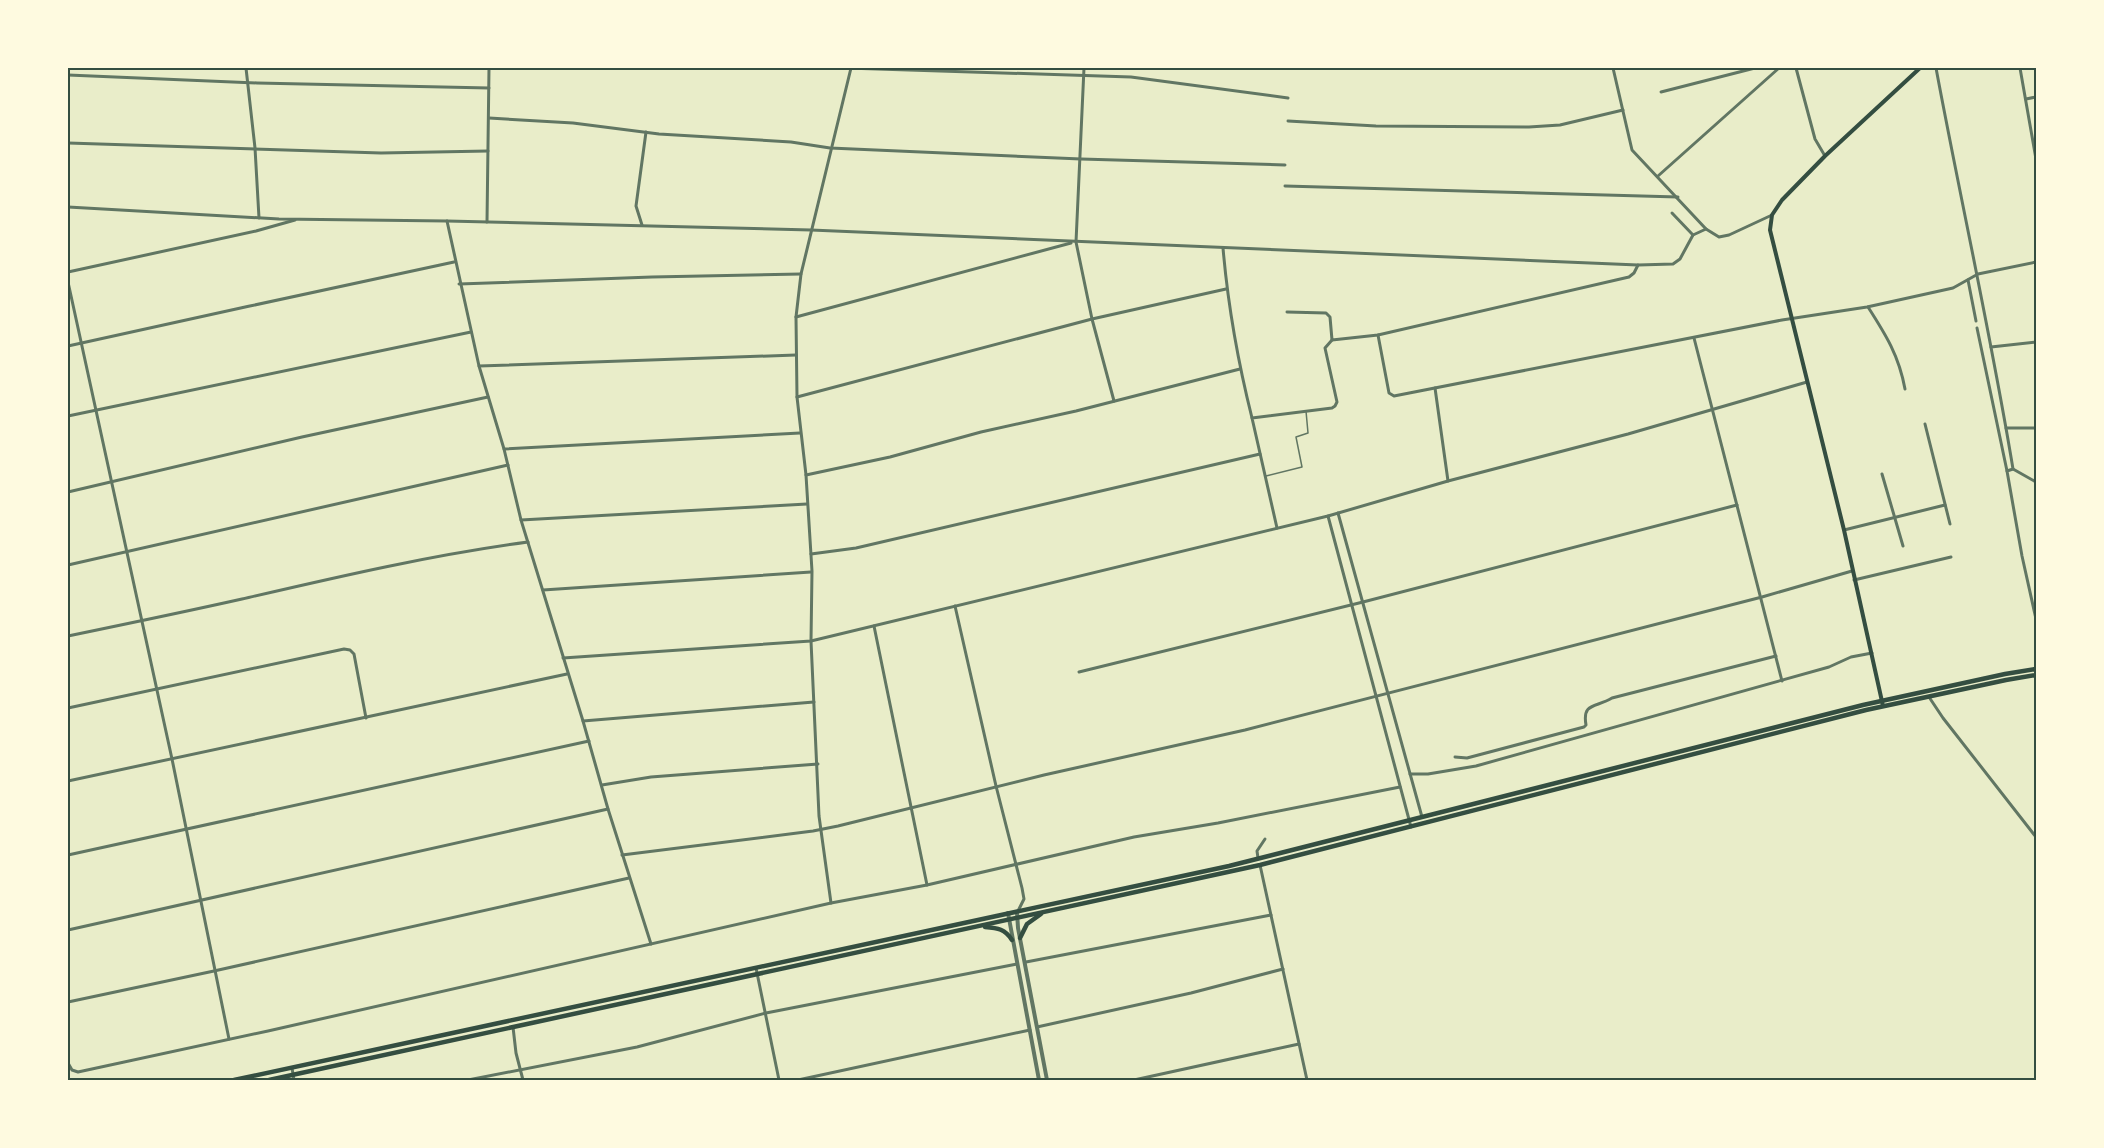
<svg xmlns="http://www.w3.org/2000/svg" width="2104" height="1148" font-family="'Work Sans',sans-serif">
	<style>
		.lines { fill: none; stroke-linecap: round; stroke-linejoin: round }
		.service { stroke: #617663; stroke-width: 1.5 }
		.minor { stroke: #617663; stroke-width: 3 }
		.tertiary { stroke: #617663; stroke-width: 4 }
		.secondary { stroke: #344e41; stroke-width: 4 }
		.primary { stroke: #344e41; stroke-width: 4.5 }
		.neatline { fill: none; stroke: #344e41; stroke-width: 2 }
	</style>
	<rect width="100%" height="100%" fill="#e9edc9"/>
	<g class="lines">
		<!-- service -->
		<polyline class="service" points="1266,476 1302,467 1296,437 1308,433 1306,411"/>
		<!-- minor -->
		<g class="minor">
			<polyline points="246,68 255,148 259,218"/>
			<polyline points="846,68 1131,77 1288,98"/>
			<polyline points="1084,68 1076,242 1092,319 1114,401"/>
			<polyline points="1613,68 1632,150 1706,229 1719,237 1729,235 1772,215"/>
			<polyline points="1796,68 1815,139 1825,156"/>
			<path d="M1936 68C1961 202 1991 335 2013 469L2007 471 2022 556 2036 619"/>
			<polyline points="2020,68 2036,159"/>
			<polyline points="68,75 257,83 489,88"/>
			<polyline points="1661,92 1755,68"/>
			<polyline points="2026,99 2036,97"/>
			<polyline points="489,118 573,123 659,134 791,142 830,148 1081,159 1285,165"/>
			<polyline points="1288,121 1376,126 1529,127 1560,125 1623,110"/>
			<polyline points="68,143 381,153 488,151"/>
			<polyline points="1658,176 1779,68"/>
			<polyline points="1285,186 1678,197"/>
			<polyline points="68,207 279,219 447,221 811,230 1638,265 1673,264 1680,259 1693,235 1706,229"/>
			<polyline points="1672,213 1693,235"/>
			<polyline points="447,221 479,366 504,449 521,520 583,721 608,809 651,944"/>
			<polyline points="487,222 489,68"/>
			<polyline points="642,225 636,206 646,132"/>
			<path d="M1223 248C1228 306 1238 362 1252 418"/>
			<polyline points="68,272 256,231 295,220"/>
			<polyline points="1968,280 1976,321"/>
			<polyline points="68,282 172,759 229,1039"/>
			<polyline points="459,284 652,277 801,274"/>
			<path d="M1868 307C1886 335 1899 356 1905 389"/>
			<polyline points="1287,312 1326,313 1330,317 1332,340 1378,335 1629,277 1634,273 1638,265"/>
			<polyline points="796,317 1071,243"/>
			<polyline points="1977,328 2007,471"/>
			<polyline points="1378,335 1389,393 1394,396 1782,320 1867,307 1953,288 1978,274 2036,262"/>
			<polyline points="1694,338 1782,681"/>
			<path d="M68 346C196 317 326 290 454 262"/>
			<polyline points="1991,347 2036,342"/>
			<polyline points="479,366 796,355"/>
			<polyline points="1435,388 1448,481"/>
			<polyline points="797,397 1092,319 1226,289"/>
			<polyline points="68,416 471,332"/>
			<polyline points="1925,424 1950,524"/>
			<polyline points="2006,428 2036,428"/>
			<polyline points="504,449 800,433"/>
			<polyline points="2013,469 2036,482"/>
			<polyline points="1882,474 1903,546"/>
			<polyline points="806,475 890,457 981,432 1076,411 1240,369"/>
			<polyline points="68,492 302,437 488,397"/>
			<polyline points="1338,513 1422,817"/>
			<polyline points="1328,516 1411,827"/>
			<polyline points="521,520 807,504"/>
			<polyline points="1277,528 1252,418 1332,408 1335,406 1337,402 1325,348 1332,340"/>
			<polyline points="1844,530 1945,505"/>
			<polyline points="811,554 856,548 1260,454"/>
			<polyline points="68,565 508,465"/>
			<polyline points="1854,580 1951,557"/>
			<polyline points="543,590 811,572"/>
			<polyline points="955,606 996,786 1022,888 1024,899 1018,911"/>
			<polyline points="874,626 927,885"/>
			<path d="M68 636C126 624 184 612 242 599 337 577 431 555 528 542"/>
			<polyline points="563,658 811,641 1328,516 1448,481 1628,434 1807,382"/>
			<polyline points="1079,672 1363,602 1737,505"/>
			<polyline points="1929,697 1943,718 2036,837"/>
			<polyline points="68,708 344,649 350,650 354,654 366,718"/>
			<polyline points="583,721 814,702"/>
			<path d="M1455 757 1467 758 1584 727 1586 725C1582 702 1596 708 1612 698L1776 656"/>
			<polyline points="1410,774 1428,774 1476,766 1829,667 1851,657 1872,653"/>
			<polyline points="68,781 567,674"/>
			<polyline points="602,785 651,777 818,764"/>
			<polyline points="68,855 589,741"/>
			<polyline points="622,855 813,831 838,826 1044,775 1245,730 1762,597 1852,571"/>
			<polyline points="1258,858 1257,851 1265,839"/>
			<polyline points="1260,865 1307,1080"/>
			<polyline points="831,903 819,816 811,641 812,571 806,475 797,397 796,317 801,274 851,68"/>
			<polyline points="68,930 608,809"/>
			<polyline points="1026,962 1271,915"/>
			<polyline points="756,968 779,1080"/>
			<polyline points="68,1002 214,971 629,878"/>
			<polyline points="513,1027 516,1053 523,1080"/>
			<polyline points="1037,1027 1191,993 1283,969"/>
			<polyline points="68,1063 72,1070 78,1072 268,1031 831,903 927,885 1134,837 1218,823 1400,787"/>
			<polyline points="292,1068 294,1080"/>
			<polyline points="468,1080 637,1047 766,1013 1017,964"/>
			<polyline points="798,1080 1030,1030"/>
			<polyline points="1134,1080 1299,1044"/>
		</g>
		<!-- tertiary -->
		<g class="tertiary">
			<polyline points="1017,912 1018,928 1047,1080"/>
			<polyline points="1008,913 1039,1080"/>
		</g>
		<!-- secondary -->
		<polyline class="secondary" points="1883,706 1844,530 1770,230 1772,215 1782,200 1825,156 1920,68"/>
		<!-- primary -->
		<g class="primary">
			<path d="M985 927C998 928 1005 929 1012 940"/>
			<polyline points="1020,938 1027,924 1041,914"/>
			<polyline points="234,1080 1229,866 1863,705 2005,674 2036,669"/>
			<polyline points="269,1080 1260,865 1866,710 2006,680 2036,675"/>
		</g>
	</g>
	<!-- border -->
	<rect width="2104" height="1148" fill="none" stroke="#fefae0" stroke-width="138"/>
	<rect x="69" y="69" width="1966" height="1010" class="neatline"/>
</svg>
